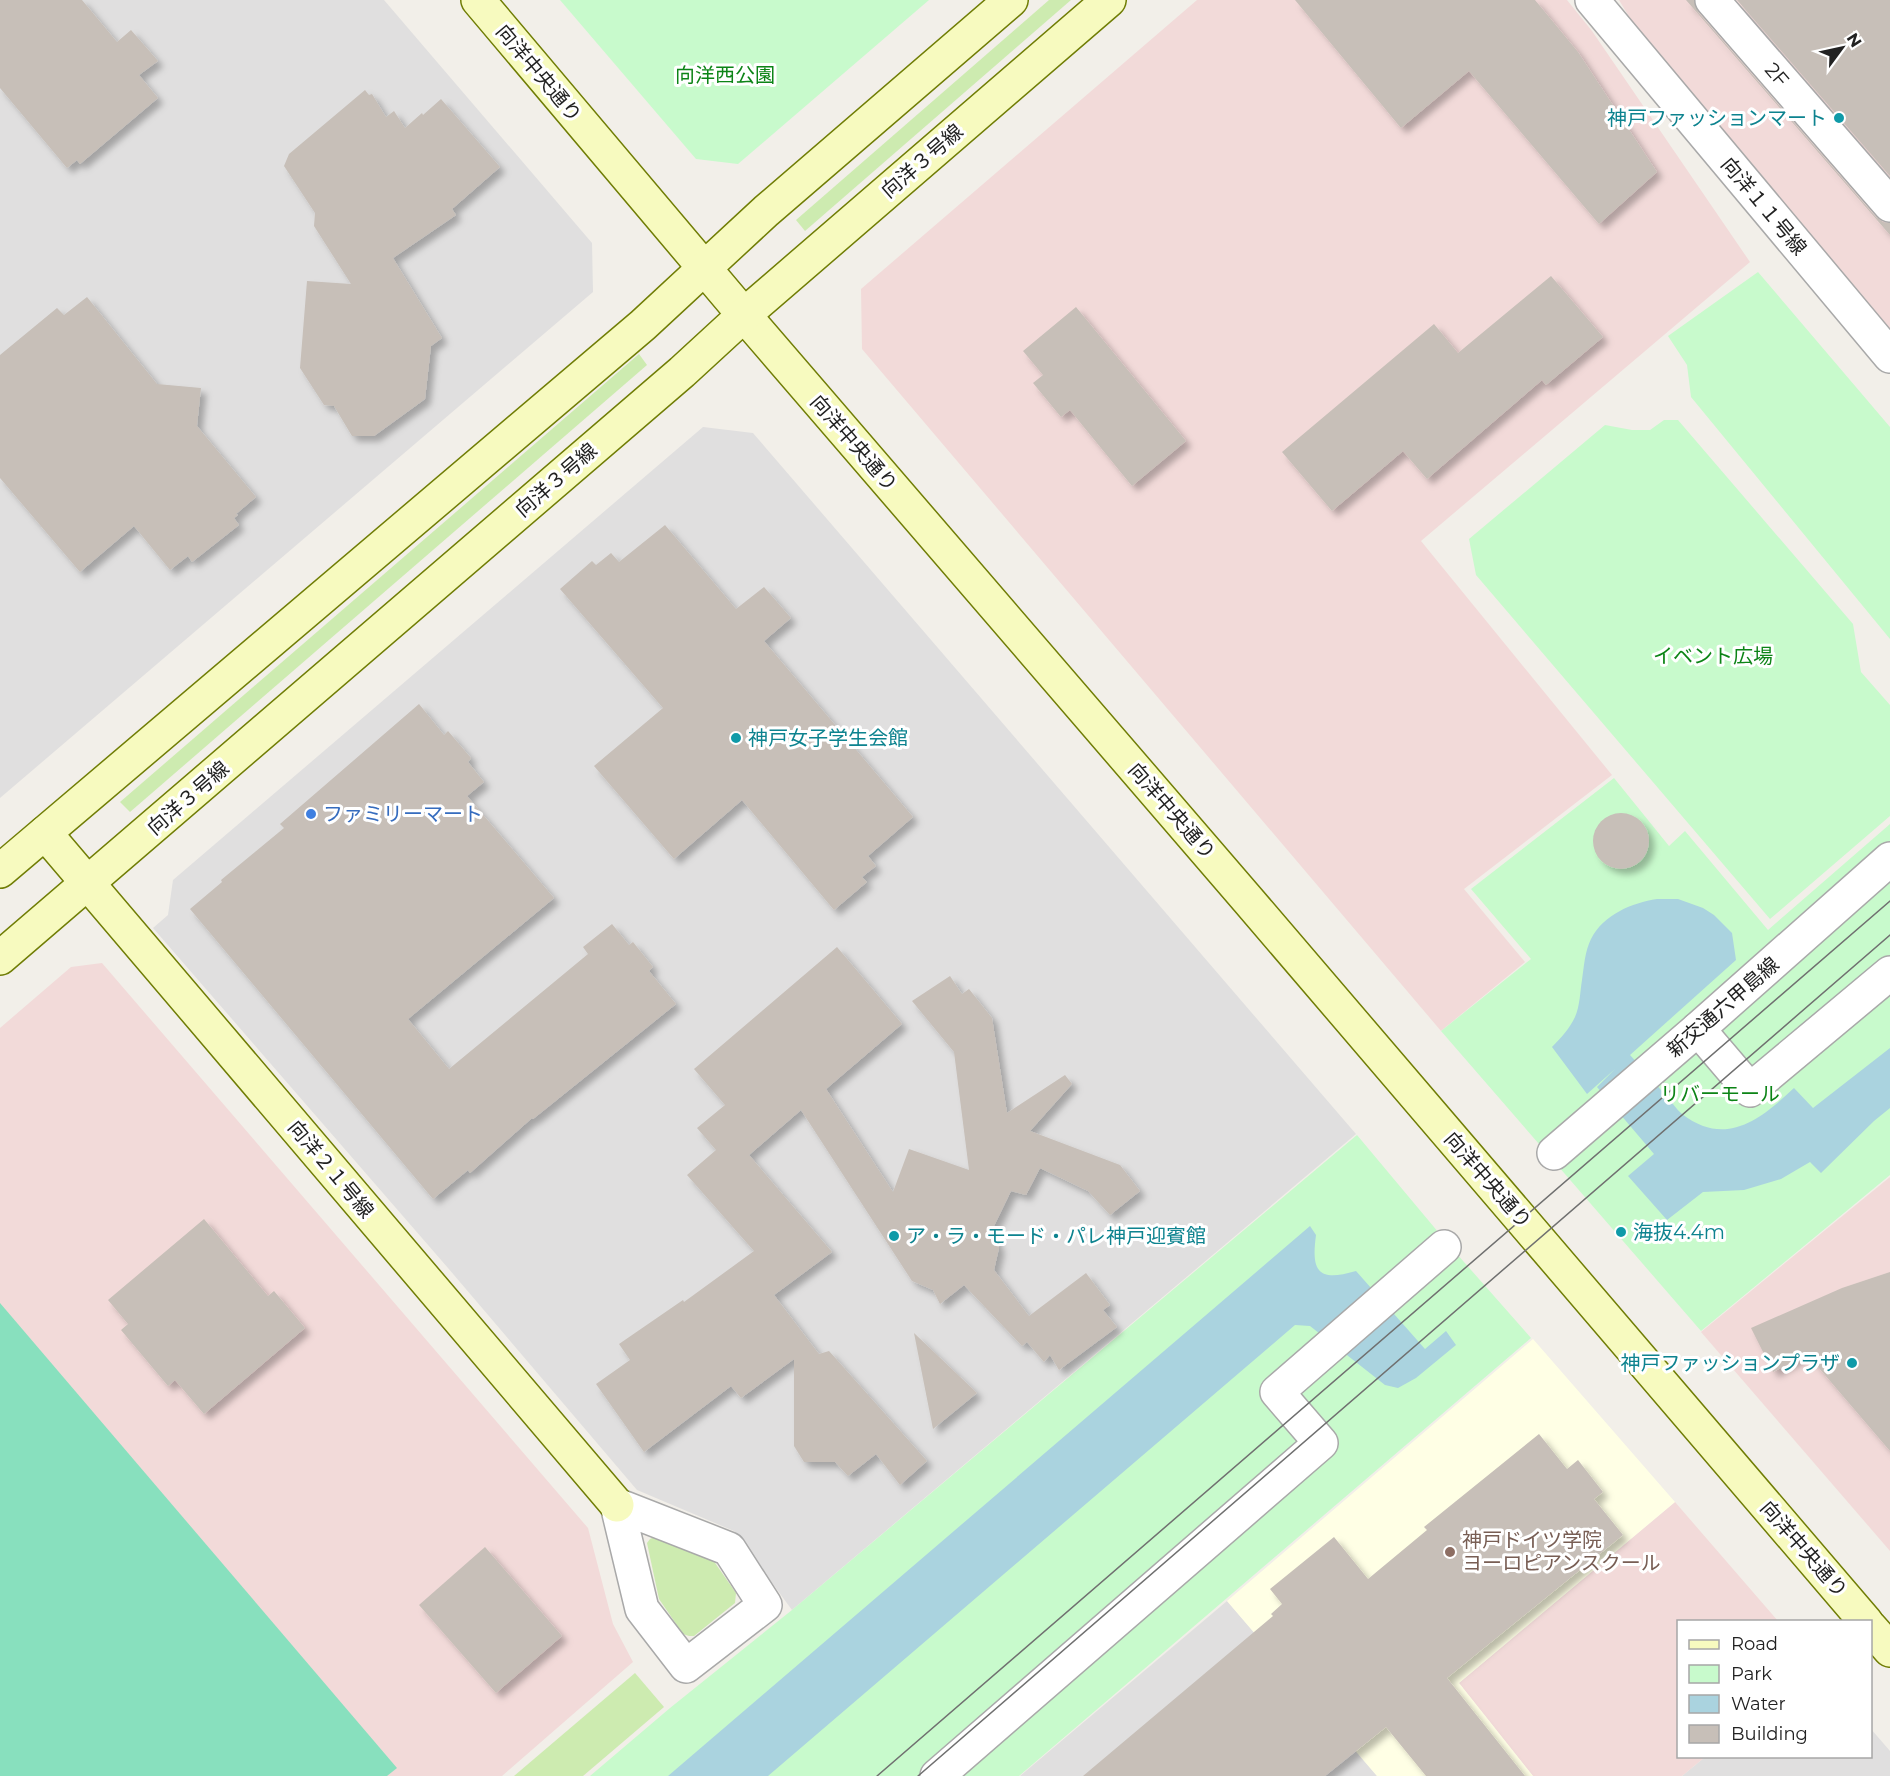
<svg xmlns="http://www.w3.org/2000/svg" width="1890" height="1776" font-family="Montserrat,'Noto Sans JP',sans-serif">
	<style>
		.residential { fill: #e0dfdf }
		.commercial { fill: #f2dad9 }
		.education { fill: #ffffe5 }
		.grass { fill: #cdebb0 }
		.park { fill: #c8facc }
		.pitch { fill: #88e0be }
		.water { fill: #aad3df }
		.building { fill: #c7bfb8; filter: url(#shadow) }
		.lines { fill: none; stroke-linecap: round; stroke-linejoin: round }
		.street-casing { stroke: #a9a9a9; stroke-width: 36 }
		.secondary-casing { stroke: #707d05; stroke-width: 36 }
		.street { stroke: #fff; stroke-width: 33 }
		.secondary { stroke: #f7fabf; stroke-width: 33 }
		.tram { stroke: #707070; stroke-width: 1.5 }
		.culture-dot { fill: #0f9aa8; stroke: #fff; stroke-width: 2 }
		.shop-dot { fill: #3f7fe0; stroke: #fff; stroke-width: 2 }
		.education-dot { fill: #8d6e63; stroke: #fff; stroke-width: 2 }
		.labels { text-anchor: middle; stroke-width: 6; stroke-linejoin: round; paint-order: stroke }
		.street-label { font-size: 20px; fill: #222; stroke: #fff }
		.park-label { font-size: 20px; fill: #0c8416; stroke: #fff }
		.culture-label { font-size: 20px; fill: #0d838f; stroke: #fff; text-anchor: start }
		.shop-label { font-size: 20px; fill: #366cbe; stroke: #fff; text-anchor: start }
		.education-label { font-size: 20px; fill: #785e54; stroke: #fff; text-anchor: start }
	</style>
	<defs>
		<filter id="shadow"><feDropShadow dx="5.5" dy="5.5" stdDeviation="3" flood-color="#0004"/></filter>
	</defs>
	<rect width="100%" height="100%" fill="#f2efe9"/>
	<!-- residential -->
	<g class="residential">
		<polygon points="0,0 384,0 592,243 593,292 0,798"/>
		<polygon points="703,427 753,433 1356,1134 792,1610 734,1531 637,1490 448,1268 153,928 168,915 173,880"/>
		<polygon points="1227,1601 1377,1776 1020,1776"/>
		<polygon points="1871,1729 1890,1751 1890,1776 1682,1776 1705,1757 1870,1756"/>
	</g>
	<!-- commercial -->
	<g class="commercial">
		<polygon points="1197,0 1567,0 1592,31 1750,262 1421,541 1612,775 1464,889 1525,962 1441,1031 862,349 861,289"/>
		<polygon points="1619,0 1890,0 1890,339 1634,25"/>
		<polygon points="102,963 588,1528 613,1624 633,1662 502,1776 0,1776 0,1028 71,967"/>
		<polygon points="1890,1177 1890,1551 1701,1332"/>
		<polygon points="1675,1502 1778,1621 1678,1622 1678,1756 1705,1757 1682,1776 1533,1776 1459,1683"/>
	</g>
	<!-- education -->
	<polygon class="education" points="1533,1339 1675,1502 1459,1683 1533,1776 1377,1776 1227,1601"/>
	<!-- grass -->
	<g class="grass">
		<polygon points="1049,0 1071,0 805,231 796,220"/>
		<polygon points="639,354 647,365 130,812 120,802"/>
		<polygon points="656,1536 713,1560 736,1593 735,1603 694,1636 689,1636 683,1634 659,1599 647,1543 650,1539"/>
		<polygon points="635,1673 664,1707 583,1776 514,1776"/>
	</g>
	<!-- park -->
	<g class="park">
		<polygon points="560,0 929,0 738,164 696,159"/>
		<polygon points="1758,272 1890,427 1890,639 1691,397 1687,365 1668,336"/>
		<polygon points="1664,420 1678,420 1853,624 1861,672 1890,705 1890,816 1770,919 1476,575 1469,539 1605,425 1632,430 1650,430"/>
		<polygon points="1614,778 1669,846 1685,831 1768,930 1890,824 1890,1175 1701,1331 1441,1031 1531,959 1471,889"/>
		<polygon points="1357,1135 1449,1245 1531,1338 1019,1776 590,1776 670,1708 792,1610"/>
	</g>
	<!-- pitch -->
	<polygon class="pitch" points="0,1303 397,1768 387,1776 0,1776"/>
	<!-- water -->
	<g class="water">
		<path d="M1657 899H1678L1703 908 1714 915 1732 933 1736 960 1630 1055C1643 1069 1655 1083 1667 1097 1672 1102 1676 1109 1682 1114 1726 1148 1761 1119 1794 1088L1813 1108 1890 1048V1108L1874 1121 1821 1173 1810 1162 1781 1179 1744 1190 1703 1192 1667 1220 1628 1176 1654 1154 1597 1087 1615 1069 1587 1094 1552 1047C1561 1038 1570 1028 1575 1017 1580 1006 1580 992 1582 980 1584 966 1585 951 1591 939 1604 914 1632 903 1657 899Z"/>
		<path d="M1310 1226 1316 1235C1311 1272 1318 1282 1356 1271L1425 1349 1446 1331 1456 1345 1416 1378 1398 1388 1385 1385 1310 1326 1295 1325 768 1776H668Z"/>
	</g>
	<!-- building -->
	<g class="building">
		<polygon points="0,0 82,0 117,42 131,30 158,61 139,75 158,98 80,164 77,160 67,168 0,88"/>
		<polygon points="1295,0 1535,0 1578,52 1657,172 1599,224 1469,71 1401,128"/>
		<polygon points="1686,0 1694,0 1698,12 1876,217 1883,222 1890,223 1890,235"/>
		<polygon points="1737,0 1890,0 1890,176"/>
		<polygon points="365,90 369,95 372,94 386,117 394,111 405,128 422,113 423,115 441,99 500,167 452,209 456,215 393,258 442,338 431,346 425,399 374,436 352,436 334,406 324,405 300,368 307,281 351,284 314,226 315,213 284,166 289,154"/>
		<polygon points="1551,276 1603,337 1546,385 1542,380 1427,479 1403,451 1332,511 1282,452 1434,324 1458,353"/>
		<polygon points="87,297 157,384 201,388 197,426 256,497 236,514 238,515 234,518 239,525 192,562 188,556 170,570 134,526 80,572 0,478 0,355 57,308 64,315"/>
		<polygon points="1076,307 1186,441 1132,486 1070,410 1061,417 1033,383 1043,375 1023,351"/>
		<polygon points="665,525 736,609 764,587 791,618 764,641 913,817 868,856 876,866 862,877 867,882 834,910 742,800 674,859 594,766 663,708 560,589 592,561 596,565 611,553 619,562"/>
		<polygon points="419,704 444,735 448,731 471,758 468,762 484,782 467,796 554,898 408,1019 449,1069 588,954 583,947 612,924 629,945 633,942 653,967 649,971 676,1004 533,1119 532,1118 470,1173 468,1170 433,1199 190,909 222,882 221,880 284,828 280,824"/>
		<circle cx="1621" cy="841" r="28"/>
		<polygon points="837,947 902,1024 826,1089 893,1192 909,1149 969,1170 954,1052 912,1001 950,976 962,994 969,989 992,1018 1007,1113 1065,1075 1072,1084 1030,1131 1120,1165 1140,1191 1110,1215 1088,1191 1040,1168 1026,1195 1011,1191 992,1230 999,1248 994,1270 1029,1316 1086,1273 1110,1305 1103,1310 1117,1327 1059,1370 1050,1355 1044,1362 1027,1342 1022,1346 964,1285 940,1304 933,1290 912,1281 801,1110 749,1155 832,1252 774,1295 819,1354 829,1351 927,1461 900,1485 876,1454 848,1476 835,1462 804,1462 794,1446 794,1359 741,1398 731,1386 644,1452 596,1384 630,1360 619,1344 683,1300 684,1302 754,1251 687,1175 716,1150 697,1128 725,1105 694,1069"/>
		<polygon points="204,1219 268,1296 274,1291 305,1328 204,1414 175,1380 168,1386 121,1330 128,1324 108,1300"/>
		<polygon points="1890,1272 1890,1451 1807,1354 1773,1372 1751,1328 1842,1288"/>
		<polygon points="914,1333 977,1393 933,1429"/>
		<polygon points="1539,1434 1567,1469 1578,1460 1603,1492 1594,1499 1623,1535 1447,1678 1525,1776 1426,1776 1386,1727 1325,1776 1083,1776 1273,1616 1271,1614 1282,1604 1270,1589 1334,1537 1368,1579 1427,1530 1424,1527"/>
		<polygon points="485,1547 562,1636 496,1693 419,1605"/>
	</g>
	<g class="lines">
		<defs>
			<g id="street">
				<polyline points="1592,0 1890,356"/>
				<path id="s1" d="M1712 0 1890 205"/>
				<polyline points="1698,1029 1750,1090 1890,973"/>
				<polyline points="1554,1153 1698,1029 1890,859"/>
				<polygon points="617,1505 729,1549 765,1605 686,1666 642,1609"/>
				<polyline points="937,1776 1321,1443 1277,1392 1444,1247"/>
			</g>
			<g id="secondary">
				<polyline points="478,0 744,315 1248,900 1866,1622"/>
				<polyline points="45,833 617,1505"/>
				<polyline points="0,871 643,325 766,211 1011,0"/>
				<polyline points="0,958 682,372 744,315 1109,0"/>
				<polyline points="1870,1627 1890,1650"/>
			</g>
		</defs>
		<!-- street casing -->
		<use href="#street" class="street-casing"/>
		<!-- secondary casing -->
		<use href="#secondary" class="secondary-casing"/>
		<!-- street -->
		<use href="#street" class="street"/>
		<!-- secondary -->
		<use href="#secondary" class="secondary"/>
		<!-- tram -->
		<g class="tram">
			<polyline points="877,1776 1890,901"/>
			<polyline points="918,1776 1890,935"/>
		</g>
	</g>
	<!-- markers -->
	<g class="culture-dot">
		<circle cx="1839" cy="118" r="6"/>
		<circle cx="736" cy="738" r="6"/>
		<circle cx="1621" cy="1232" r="6"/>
		<circle cx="894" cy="1236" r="6"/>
		<circle cx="1852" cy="1363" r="6"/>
	</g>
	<circle class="shop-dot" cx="311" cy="814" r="6"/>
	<circle class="education-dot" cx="1450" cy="1552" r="6"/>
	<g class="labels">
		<!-- street labels -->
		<g class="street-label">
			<text transform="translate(539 73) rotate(50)" y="7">向洋中央通り</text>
			<text dy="7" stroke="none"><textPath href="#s1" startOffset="99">2F</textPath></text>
			<text transform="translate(922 161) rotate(-41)" y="7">向洋３号線</text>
			<text transform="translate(1764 206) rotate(50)" y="7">向洋１１号線</text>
			<text transform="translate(854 443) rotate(49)" y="7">向洋中央通り</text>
			<text transform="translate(556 480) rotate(-41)" y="7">向洋３号線</text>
			<text transform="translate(188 798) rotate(-41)" y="7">向洋３号線</text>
			<text transform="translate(1172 811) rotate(49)" y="7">向洋中央通り</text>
			<text transform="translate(1723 1007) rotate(-41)" y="7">新交通六甲島線</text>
			<text transform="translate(331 1169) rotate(50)" y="7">向洋２１号線</text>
			<text transform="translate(1488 1180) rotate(49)" y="7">向洋中央通り</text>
			<text transform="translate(1804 1549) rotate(49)" y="7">向洋中央通り</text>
		</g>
		<!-- park labels -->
		<g class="park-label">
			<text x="725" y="82">向洋西公園</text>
			<text x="1713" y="663">イベント広場</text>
			<text x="1720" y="1101">リバーモール</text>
		</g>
		<!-- culture labels -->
		<g class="culture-label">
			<text x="1827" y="125" text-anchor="end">神戸ファッションマート</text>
			<text x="748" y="745">神戸女子学生会館</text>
			<text x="1633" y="1239">海抜4.4m</text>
			<text x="906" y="1243">ア・ラ・モード・パレ神戸迎賓館</text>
			<text x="1840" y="1370" text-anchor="end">神戸ファッションプラザ</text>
		</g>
		<!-- shop labels -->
		<g class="shop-label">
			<text x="323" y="821">ファミリーマート</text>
		</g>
		<!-- education labels -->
		<g class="education-label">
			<text x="1462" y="1547">神戸ドイツ学院<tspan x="1462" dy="23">ヨーロピアンスクール</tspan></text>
		</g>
	</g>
	<!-- legend -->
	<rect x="1677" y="1620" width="195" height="138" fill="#ffffff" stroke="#a7a7a7" stroke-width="1.5"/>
	<rect x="1689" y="1640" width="30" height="9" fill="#f7fabf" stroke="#a7a7a7" stroke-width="1.5"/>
	<text x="1731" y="1650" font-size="18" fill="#222222">Road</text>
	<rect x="1689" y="1665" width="30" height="18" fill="#c8facc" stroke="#a7a7a7" stroke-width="1.5"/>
	<text x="1731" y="1680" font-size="18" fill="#222222">Park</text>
	<rect x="1689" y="1695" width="30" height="18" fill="#aad3df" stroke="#a7a7a7" stroke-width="1.5"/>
	<text x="1731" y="1710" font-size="18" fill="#222222">Water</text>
	<rect x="1689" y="1725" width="30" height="18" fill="#c7bfb8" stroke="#a7a7a7" stroke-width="1.5"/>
	<text x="1731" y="1740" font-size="18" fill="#222222">Building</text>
	<!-- north arrow -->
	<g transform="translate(1842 48) rotate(57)" stroke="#ffffff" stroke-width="4.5" paint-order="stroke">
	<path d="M0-4.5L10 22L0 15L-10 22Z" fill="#222222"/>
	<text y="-9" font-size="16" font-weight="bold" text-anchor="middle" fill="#222222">N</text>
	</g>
</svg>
